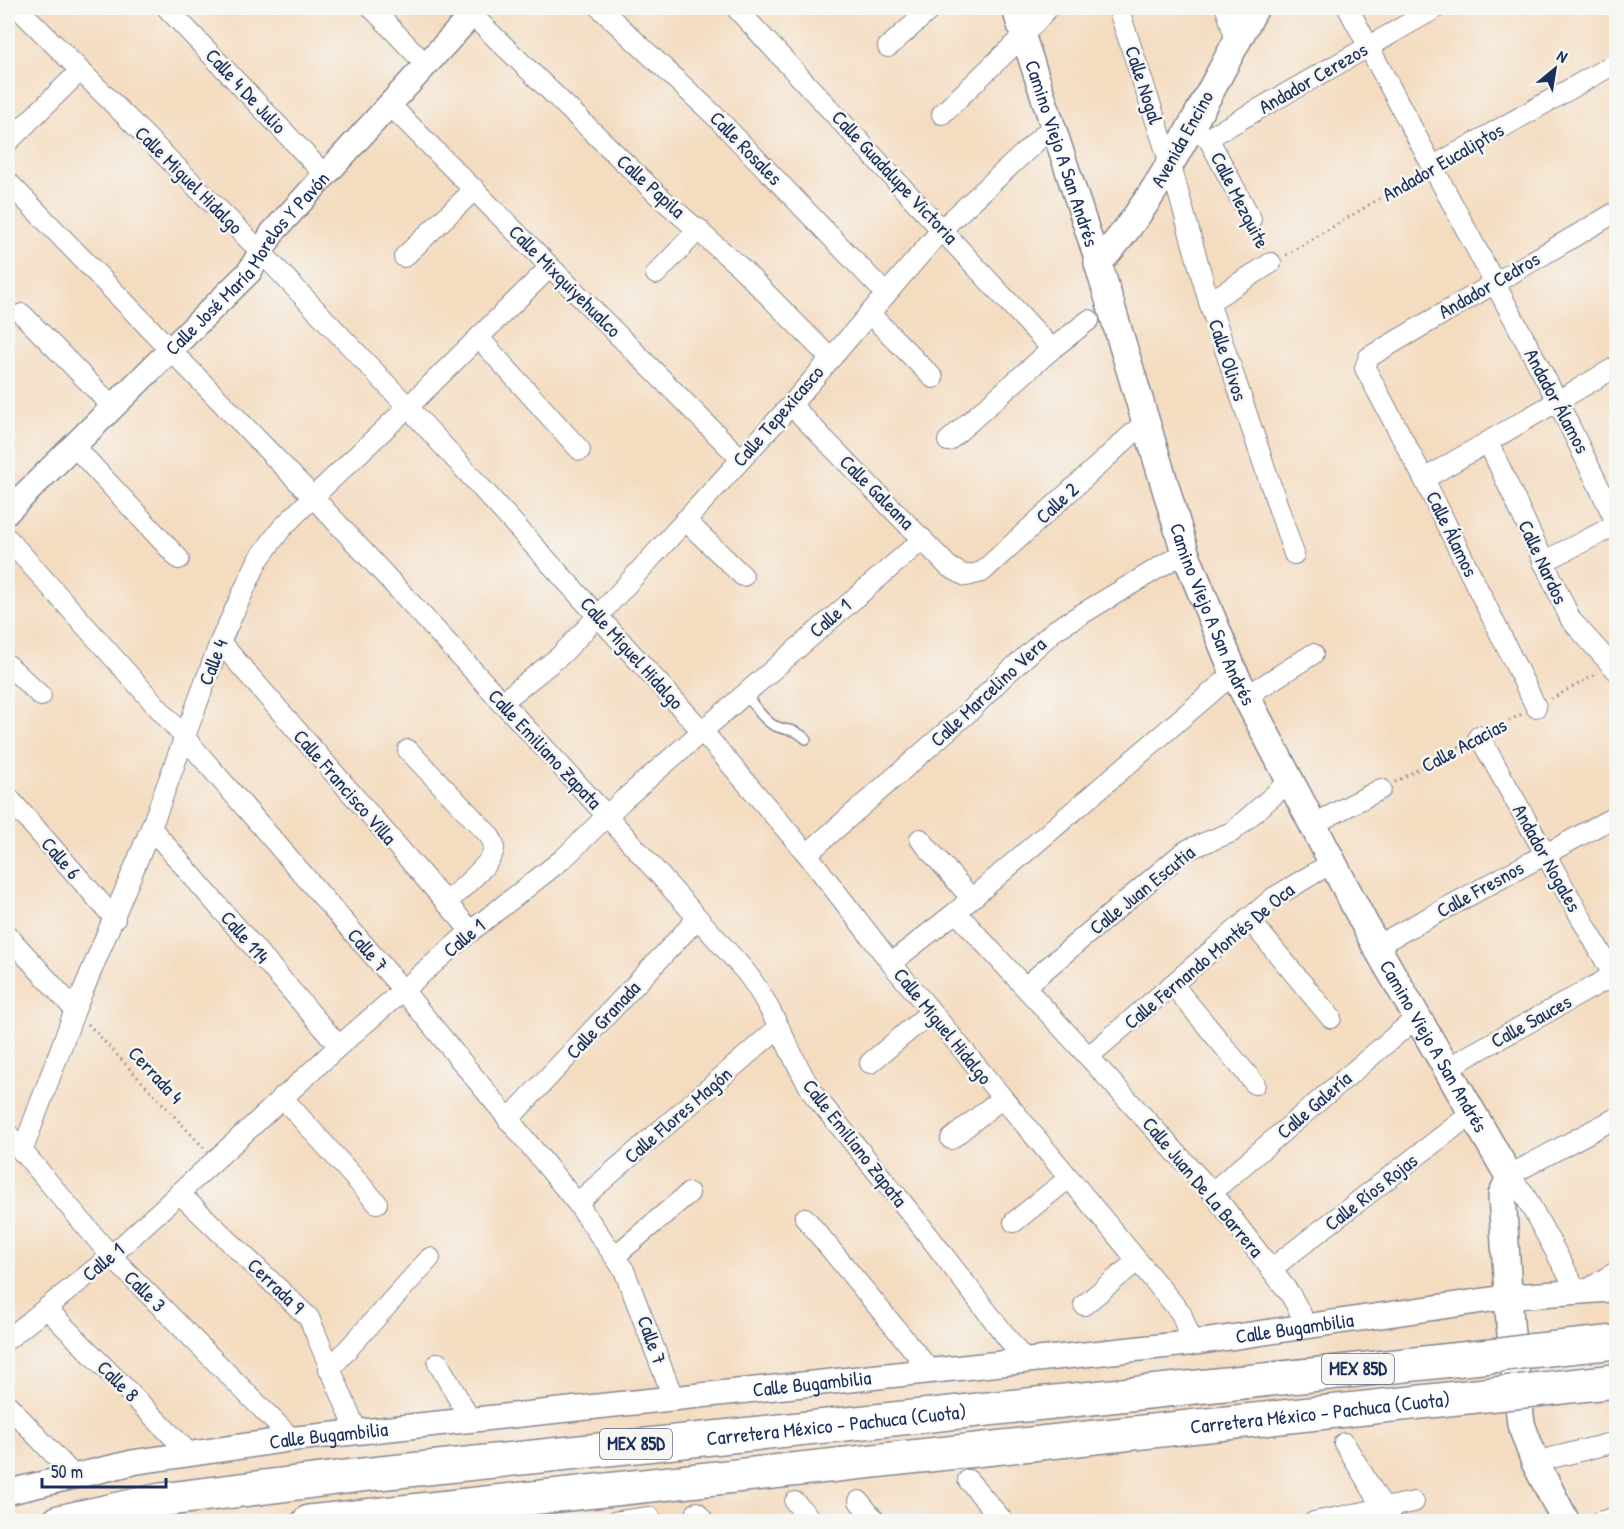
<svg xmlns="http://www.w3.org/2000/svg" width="1624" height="1529" font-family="'Patrick Hand',sans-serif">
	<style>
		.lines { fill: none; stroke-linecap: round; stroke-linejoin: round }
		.service-casing { stroke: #88868f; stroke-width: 12 }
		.minor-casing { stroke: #88868f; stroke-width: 22 }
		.tertiary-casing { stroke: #88868f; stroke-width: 27 }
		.secondary-casing { stroke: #88868f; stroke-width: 30 }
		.motorway-casing { stroke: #88868f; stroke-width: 36 }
		.path { stroke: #88868f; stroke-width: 3; stroke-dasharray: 1.5 4.5; stroke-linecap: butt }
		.service { stroke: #fff; stroke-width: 9 }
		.minor { stroke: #fff; stroke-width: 20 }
		.tertiary { stroke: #fff; stroke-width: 24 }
		.secondary { stroke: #fff; stroke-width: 27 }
		.motorway { stroke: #fff; stroke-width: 33 }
		.motorway-bridge-casing { stroke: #88868f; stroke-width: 36; stroke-linecap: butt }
		.motorway-bridge { stroke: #fff; stroke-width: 33 }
		.labels { text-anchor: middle; stroke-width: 5; stroke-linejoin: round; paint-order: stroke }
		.shield { fill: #f6f6f2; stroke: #5d6b8a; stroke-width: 1.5 }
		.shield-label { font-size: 18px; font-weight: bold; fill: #1b2f5e }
		.street-label { font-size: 20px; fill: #1b2f5e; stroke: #f6f6f2 }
	</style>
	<rect width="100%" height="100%" fill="#f6f6f2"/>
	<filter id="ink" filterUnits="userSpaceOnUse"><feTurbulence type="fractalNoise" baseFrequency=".0167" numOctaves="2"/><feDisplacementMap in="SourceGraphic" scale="12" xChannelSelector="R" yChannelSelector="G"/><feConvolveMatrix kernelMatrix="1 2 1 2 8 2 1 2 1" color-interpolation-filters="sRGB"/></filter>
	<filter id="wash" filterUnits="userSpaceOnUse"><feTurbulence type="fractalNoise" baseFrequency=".008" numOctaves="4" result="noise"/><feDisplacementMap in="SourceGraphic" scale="24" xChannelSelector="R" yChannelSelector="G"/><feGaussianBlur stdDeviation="1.35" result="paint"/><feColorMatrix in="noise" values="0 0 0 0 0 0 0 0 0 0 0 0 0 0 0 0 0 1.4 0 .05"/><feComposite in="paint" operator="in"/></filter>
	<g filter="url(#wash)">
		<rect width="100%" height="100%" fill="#f4dcc0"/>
	</g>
	<g filter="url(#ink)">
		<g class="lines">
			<defs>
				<path id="service" d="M745 694C753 704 764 721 775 726 789 732 793 727 806 739"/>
				<g id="minor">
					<polyline points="18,8 261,252 408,407 703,732 807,854 891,963 1181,1313 1192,1343"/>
					<polyline points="167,8 325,175"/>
					<polyline points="372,8 425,64"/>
					<polyline points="600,8 717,118 886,294"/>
					<polyline points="736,8 1052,349"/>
					<polyline points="1118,8 1170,163 1209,302 1294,554"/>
					<polyline points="1226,8 1236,41"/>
					<polyline points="1348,8 1557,400 1616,522"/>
					<polyline points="472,15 661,198 740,267 830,358"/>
					<polyline points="888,47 932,8"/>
					<polyline points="389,104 741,459"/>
					<polyline points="942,114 1023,36 1048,8"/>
					<polyline points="1188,129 1208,138 1436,8"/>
					<polyline points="1208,138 1251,219"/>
					<polyline points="8,142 80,71"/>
					<polyline points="1432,167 1616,63"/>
					<path d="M8 182 313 497 607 816 745 971C775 1009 789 1056 815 1096L918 1222 1025 1361"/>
					<polyline points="404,257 475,189"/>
					<polyline points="656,274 699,229"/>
					<polyline points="1209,302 1271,263"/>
					<polyline points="869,313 933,378"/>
					<polyline points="22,314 113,407"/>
					<polyline points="479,338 580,450"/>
					<polyline points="791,405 949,567 966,576 982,572 1144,423"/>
					<polyline points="948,441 1052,349 1089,320"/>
					<polyline points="1488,442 1571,620 1616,670"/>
					<polyline points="74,446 179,559"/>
					<polyline points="1424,479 1616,367"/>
					<polyline points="685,520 743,576"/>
					<polyline points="8,539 185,738 403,990 577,1203 624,1270 673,1397"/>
					<polyline points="1543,562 1616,525"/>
					<polyline points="220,642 471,931"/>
					<polyline points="8,665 41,696"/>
					<polyline points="1245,697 1313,654"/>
					<polyline points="501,703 561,655 598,616 791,405 943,228 1053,126"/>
					<polyline points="1536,707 1424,479 1365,368 1369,357 1374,354 1616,212"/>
					<polyline points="1479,736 1616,980"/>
					<path d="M408 750 488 834C491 838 494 842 494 847 495 862 457 892 446 903"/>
					<polyline points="8,797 115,919"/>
					<polyline points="1314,824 1381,789"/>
					<polyline points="151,828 339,1046"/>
					<polyline points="920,839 971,898"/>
					<polyline points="807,854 971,710 1004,676 1055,630 1185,552"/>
					<polyline points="956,912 1212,1192 1290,1294 1301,1314 1304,1326"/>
					<polyline points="1248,918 1331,1018"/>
					<polyline points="8,936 75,1010"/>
					<polyline points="1376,946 1616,816"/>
					<polyline points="891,963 956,912 1234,673"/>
					<polyline points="1173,985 1255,1084"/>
					<polyline points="1026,986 1180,855 1189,849 1232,832 1291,780"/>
					<polyline points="1089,1056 1273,898 1333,862"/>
					<polyline points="870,1063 931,1012"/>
					<polyline points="1445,1069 1616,974"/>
					<polyline points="282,1097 377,1203"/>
					<polyline points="508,1120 697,919"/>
					<polyline points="8,1134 111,1256 292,1439"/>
					<polyline points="951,1139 1002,1098"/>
					<polyline points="22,1152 75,1010 151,828 220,642 258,560 281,529 313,497 408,407 550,267"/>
					<polyline points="1508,1176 1616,1118"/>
					<polyline points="1510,1178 1523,1192 1578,1293"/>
					<polyline points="1212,1192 1416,1018"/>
					<polyline points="179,1193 309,1318 357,1432"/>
					<polyline points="577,1203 779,1027"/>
					<polyline points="805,1218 929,1369"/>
					<polyline points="1014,1222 1069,1178"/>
					<polyline points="615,1256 689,1193"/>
					<polyline points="1271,1269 1471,1114"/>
					<polyline points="1585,1291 1616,1272"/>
					<polyline points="1084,1305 1137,1261"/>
					<polyline points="46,1308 190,1454"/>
					<polyline points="8,1339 111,1256 339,1046 471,931 564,858 622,801 923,539"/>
					<polyline points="438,1363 470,1419"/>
					<polyline points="329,1370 430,1258"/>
					<polyline points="8,1405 73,1475"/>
					<polyline points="1344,1443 1392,1522"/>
					<polyline points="1535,1462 1616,1442"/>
					<polyline points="968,1480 1004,1522"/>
					<polyline points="859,1501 876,1522"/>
					<polyline points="795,1502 813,1522"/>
					<polyline points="697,1512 704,1522"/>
					<polyline points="614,1522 650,1517"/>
					<polyline points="1314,1522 1414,1502"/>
					<polyline points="1599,1522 1616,1517"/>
				</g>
				<g id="tertiary">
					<path id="s1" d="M1014 8 1098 263"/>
					<path id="s2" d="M8 511 249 272 273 232 478 8"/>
					<path id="s3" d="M8 1492 135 1462 292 1439 1192 1343 1508 1297 1616 1289"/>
				</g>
				<g id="secondary">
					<path id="s4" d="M1255 8C1209 90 1162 196 1098 263L1185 552 1234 673 1376 946 1510 1178 1502 1195 1510 1324 1521 1424 1535 1462 1566 1522"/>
				</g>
				<g id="motorway">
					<polyline points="1529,1351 1616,1342"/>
					<polyline points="1534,1390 1616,1381"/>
					<path id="s5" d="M59 1522 161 1500 361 1475 1500 1355"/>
					<path id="s6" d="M309 1522 1504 1393"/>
				</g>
			</defs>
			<!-- service casing -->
			<use href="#service" class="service-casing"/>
			<!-- minor casing -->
			<use href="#minor" class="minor-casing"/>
			<!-- tertiary casing -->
			<use href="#tertiary" class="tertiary-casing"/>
			<!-- secondary casing -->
			<use href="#secondary" class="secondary-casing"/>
			<!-- motorway casing -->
			<use href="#motorway" class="motorway-casing"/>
			<!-- path -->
			<g class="path">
				<polyline points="1258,235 1264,248"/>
				<polyline points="1286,255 1417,176"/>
				<polyline points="1551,699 1596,674"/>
				<polyline points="1493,729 1522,714"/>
				<polyline points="1395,782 1463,745"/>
				<polyline points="88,1024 204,1148"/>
			</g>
			<!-- service -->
			<use href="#service" class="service"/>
			<!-- minor -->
			<use href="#minor" class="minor"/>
			<!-- tertiary -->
			<use href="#tertiary" class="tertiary"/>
			<!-- secondary -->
			<use href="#secondary" class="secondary"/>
			<!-- motorway -->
			<use href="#motorway" class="motorway"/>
			<defs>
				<g id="motorway-bridge">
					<polyline points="1500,1355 1529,1351"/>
					<polyline points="1504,1393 1534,1390"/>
				</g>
			</defs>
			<!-- motorway-bridge casing -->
			<use href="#motorway-bridge" class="motorway-bridge-casing"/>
			<!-- motorway-bridge -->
			<use href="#motorway-bridge" class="motorway-bridge"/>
		</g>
	</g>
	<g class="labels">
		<!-- shield labels -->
		<g class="shield">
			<rect x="1322" y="1354" width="72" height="30" rx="4.5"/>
			<rect x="600" y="1429" width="72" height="30" rx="4.5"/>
		</g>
		<g class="shield-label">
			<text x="1358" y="1375">MEX 85D</text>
			<text x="636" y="1450">MEX 85D</text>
		</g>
		<!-- street labels -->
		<g class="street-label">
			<text transform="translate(1313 78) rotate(-30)" y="7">Andador Cerezos</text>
			<text transform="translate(1144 85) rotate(72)" y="7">Calle Nogal</text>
			<text transform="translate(246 91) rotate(47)" y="7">Calle 4 De Julio</text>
			<text transform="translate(1182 139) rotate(-61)" y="7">Avenida Encino</text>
			<text transform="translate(746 148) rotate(46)" y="7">Calle Rosales</text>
			<text dy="7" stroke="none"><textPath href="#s1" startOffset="153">Camino Viejo A San Andrés</textPath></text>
			<text transform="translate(1443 162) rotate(-30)" y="7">Andador Eucaliptos</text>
			<text transform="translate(895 177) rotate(47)" y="7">Calle Guadalupe Victoria</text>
			<text transform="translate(189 180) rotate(45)" y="7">Calle Miguel Hidalgo</text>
			<text transform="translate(651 186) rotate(42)" y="7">Calle Papila</text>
			<text transform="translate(1240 200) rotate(63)" y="7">Calle Mezquite</text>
			<text dy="7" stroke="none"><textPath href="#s2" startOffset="345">Calle José María Morelos Y Pavón</textPath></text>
			<text transform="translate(565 281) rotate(45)" y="7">Calle Mixquiyehualco</text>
			<text transform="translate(1489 285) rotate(-30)" y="7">Andador Cedros</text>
			<text transform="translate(1228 360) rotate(72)" y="7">Calle Olivos</text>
			<text transform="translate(1557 401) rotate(62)" y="7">Andador Álamos</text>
			<text transform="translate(778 416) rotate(-49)" y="7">Calle Tepexicasco</text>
			<text transform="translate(877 492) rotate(45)" y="7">Calle Galeana</text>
			<text transform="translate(1057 503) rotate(-43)" y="7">Calle 2</text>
			<text transform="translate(1452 534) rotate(64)" y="7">Calle Álamos</text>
			<text transform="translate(1543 562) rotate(65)" y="7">Calle Nardos</text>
			<text dy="7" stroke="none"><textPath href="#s4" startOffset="670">Camino Viejo A San Andrés</textPath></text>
			<text transform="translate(830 618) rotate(-41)" y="7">Calle 1</text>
			<text transform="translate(632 653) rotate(48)" y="7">Calle Miguel Hidalgo</text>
			<text transform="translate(213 662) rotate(-69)" y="7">Calle 4</text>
			<text transform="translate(988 692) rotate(-43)" y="7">Calle Marcelino Vera</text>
			<text transform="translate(1464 745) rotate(-28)" y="7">Calle Acacias</text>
			<text transform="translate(545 749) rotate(47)" y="7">Calle Emiliano Zapata</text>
			<text transform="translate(345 787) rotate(49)" y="7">Calle Francisco Villa</text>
			<text transform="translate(61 858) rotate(49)" y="7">Calle 6</text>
			<text transform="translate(1547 858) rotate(61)" y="7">Andador Nogales</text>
			<text transform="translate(1480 889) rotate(-29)" y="7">Calle Fresnos</text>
			<text transform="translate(1142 890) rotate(-39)" y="7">Calle Juan Escutia</text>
			<text transform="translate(245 937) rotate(49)" y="7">Calle 114</text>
			<text transform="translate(464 938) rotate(-40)" y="7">Calle 1</text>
			<text transform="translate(368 950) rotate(49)" y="7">Calle 7</text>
			<text transform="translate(1209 956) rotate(-40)" y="7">Calle Fernando Montés De Oca</text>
			<text transform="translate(603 1020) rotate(-47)" y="7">Calle Granada</text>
			<text transform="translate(1531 1021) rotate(-29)" y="7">Calle Sauces</text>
			<text transform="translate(943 1026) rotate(51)" y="7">Calle Miguel Hidalgo</text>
			<text dy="7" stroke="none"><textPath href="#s4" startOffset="1156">Camino Viejo A San Andrés</textPath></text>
			<text transform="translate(156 1075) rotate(47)" y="7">Cerrada 4</text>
			<text transform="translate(1314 1105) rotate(-41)" y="7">Calle Galería</text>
			<text transform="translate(678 1115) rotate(-41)" y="7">Calle Flores Magón</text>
			<text transform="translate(855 1143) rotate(52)" y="7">Calle Emiliano Zapata</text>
			<text transform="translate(1203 1187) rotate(50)" y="7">Calle Juan De La Barrera</text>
			<text transform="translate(1371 1192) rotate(-38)" y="7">Calle Ríos Rojas</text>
			<text transform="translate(103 1262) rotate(-40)" y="7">Calle 1</text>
			<text transform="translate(276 1286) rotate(44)" y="7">Cerrada 9</text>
			<text transform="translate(145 1291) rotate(45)" y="7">Calle 3</text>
			<text dy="7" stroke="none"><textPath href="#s3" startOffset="1298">Calle Bugambilia</textPath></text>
			<text transform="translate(652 1340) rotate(70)" y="7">Calle 7</text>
			<text transform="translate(118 1381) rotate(45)" y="7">Calle 8</text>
			<text dy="7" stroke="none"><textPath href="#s3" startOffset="812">Calle Bugambilia</textPath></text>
			<text dy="7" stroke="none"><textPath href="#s6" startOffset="1017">Carretera México - Pachuca (Cuota)</textPath></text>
			<text dy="7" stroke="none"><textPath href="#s5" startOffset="784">Carretera México - Pachuca (Cuota)</textPath></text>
			<text dy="7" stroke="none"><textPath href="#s3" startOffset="326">Calle Bugambilia</textPath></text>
		</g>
	</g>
	<!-- margin -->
	<rect width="1624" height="1529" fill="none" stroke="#f6f6f2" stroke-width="30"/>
	<!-- north arrow -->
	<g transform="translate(1555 69) rotate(30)" stroke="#f6f6f2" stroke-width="4.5" paint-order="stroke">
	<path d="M0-4.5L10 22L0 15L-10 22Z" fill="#1b2f5e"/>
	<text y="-9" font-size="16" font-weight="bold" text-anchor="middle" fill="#1b2f5e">N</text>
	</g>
	<!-- scale -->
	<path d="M42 1478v9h124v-9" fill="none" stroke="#1b2f5e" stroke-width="3"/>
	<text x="51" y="1478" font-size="18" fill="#1b2f5e" stroke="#f6f6f2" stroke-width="4.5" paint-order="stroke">50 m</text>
</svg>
